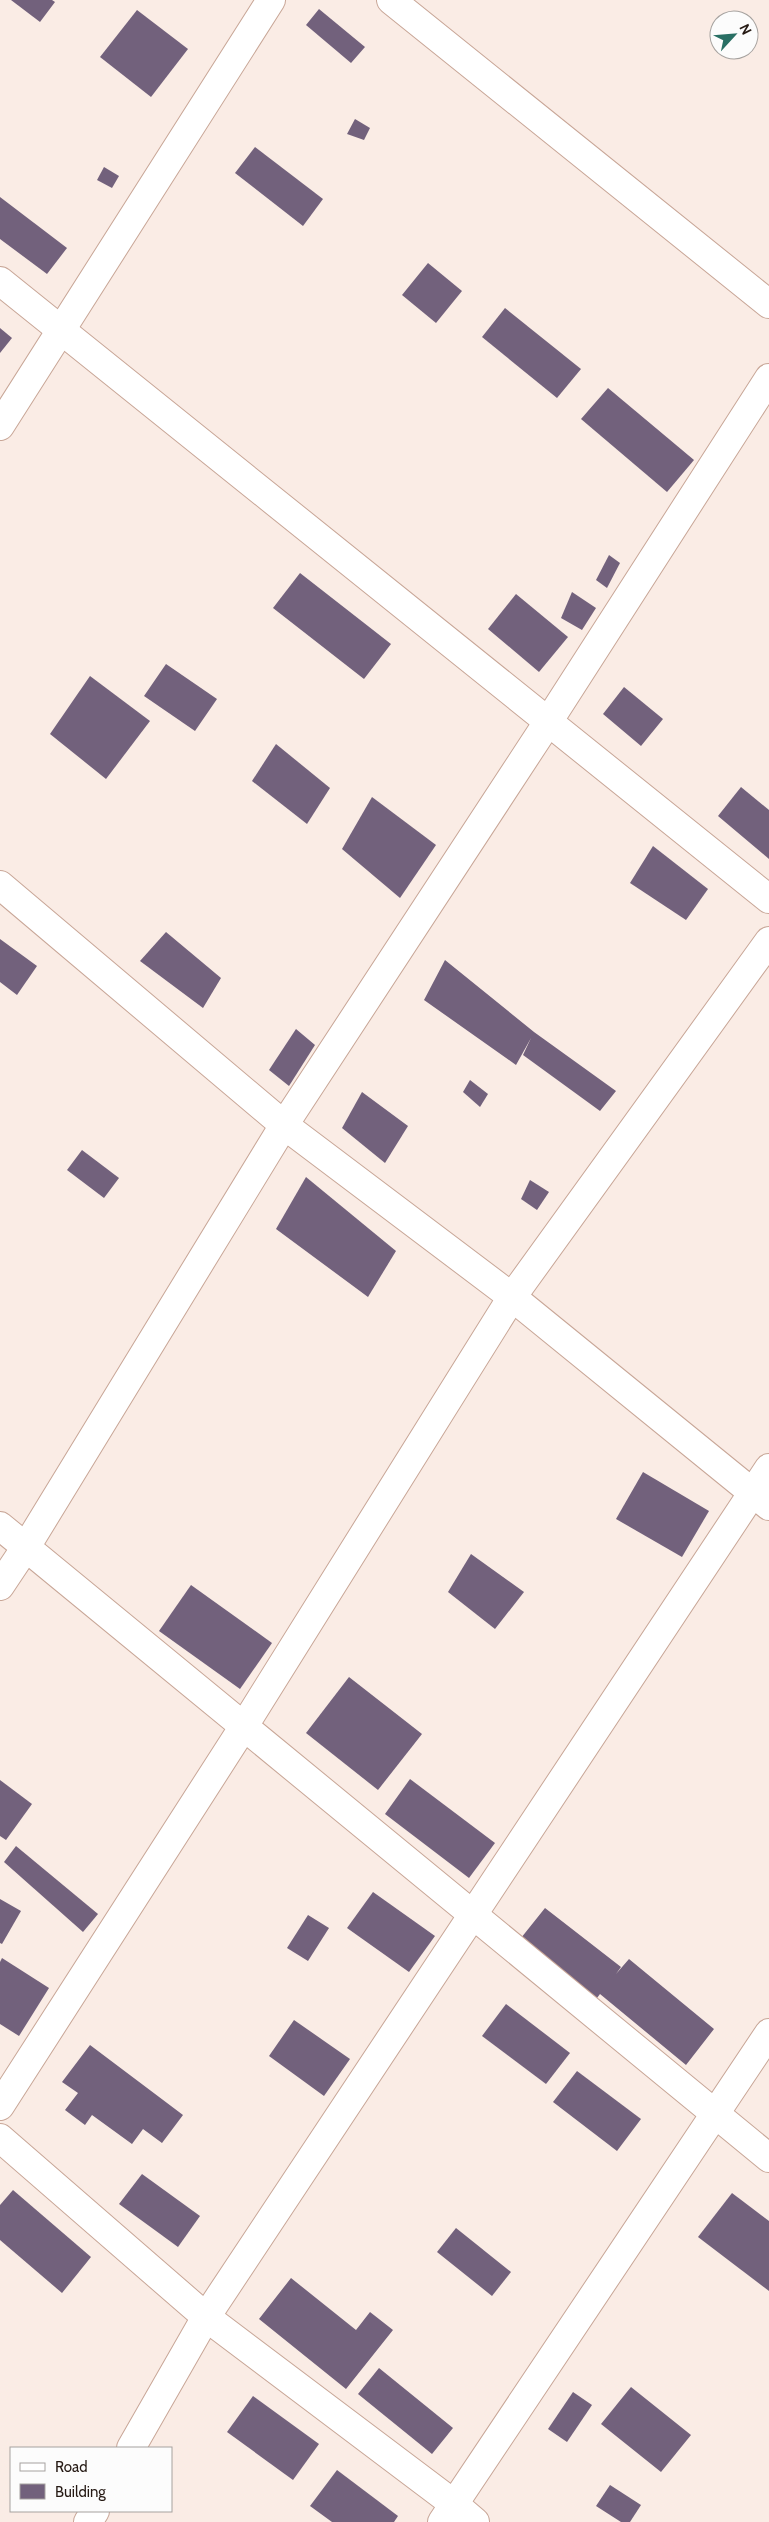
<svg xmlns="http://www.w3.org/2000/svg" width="769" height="2522" font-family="Cabin,sans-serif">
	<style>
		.building { fill: #72617c }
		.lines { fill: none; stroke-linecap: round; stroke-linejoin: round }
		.street-casing { stroke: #c8a697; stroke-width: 30 }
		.street { stroke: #fff; stroke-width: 28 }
	</style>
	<rect width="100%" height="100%" fill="#faece5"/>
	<!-- building -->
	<g class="building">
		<polygon points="11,0 52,0 55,2 40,22"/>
		<polygon points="319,9 365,47 351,63 306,25"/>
		<polygon points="137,10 188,49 151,97 100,57"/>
		<polygon points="355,119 370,128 364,140 347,134"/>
		<polygon points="255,147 323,199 303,226 235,173"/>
		<polygon points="104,167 119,176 112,188 97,180"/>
		<polygon points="0,197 67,248 47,274 0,239"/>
		<polygon points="428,263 462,291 436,323 402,295"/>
		<polygon points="505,308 581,369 557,398 482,337"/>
		<polygon points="0,328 12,338 0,353"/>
		<polygon points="608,388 694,460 667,492 581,419"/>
		<polygon points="609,555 620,563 607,588 596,580"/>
		<polygon points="300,573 391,644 364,679 273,608"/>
		<polygon points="572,592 596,608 582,630 561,618"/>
		<polygon points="516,594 568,637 539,672 488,629"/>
		<polygon points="166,664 217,699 195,731 144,696"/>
		<polygon points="90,676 150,721 106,779 50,734"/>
		<polygon points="624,687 663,719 641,746 603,714"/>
		<polygon points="276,744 330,788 307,824 252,781"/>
		<polygon points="741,787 769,810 769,859 718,816"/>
		<polygon points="372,797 436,845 400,898 342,849"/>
		<polygon points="653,846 708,889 686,920 630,883"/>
		<polygon points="166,932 221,978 203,1008 140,961"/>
		<polygon points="0,939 37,966 17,995 0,982"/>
		<polygon points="445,960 534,1032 616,1091 600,1111 523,1055 531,1038 516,1065 424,1000"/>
		<polygon points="296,1029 315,1045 289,1086 269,1070"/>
		<polygon points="470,1080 488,1094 480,1107 463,1092"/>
		<polygon points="362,1092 408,1126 385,1163 342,1128"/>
		<polygon points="82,1150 119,1178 104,1198 67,1170"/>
		<polygon points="306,1177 396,1251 368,1297 276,1229"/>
		<polygon points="530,1180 549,1192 537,1210 521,1199"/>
		<polygon points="643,1472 709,1511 682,1557 616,1519"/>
		<polygon points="471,1554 524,1592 495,1629 448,1592"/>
		<polygon points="191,1585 272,1643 240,1689 159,1631"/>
		<polygon points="349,1677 422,1734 378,1790 306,1733"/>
		<polygon points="410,1779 495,1843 469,1878 385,1814"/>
		<polygon points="0,1780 32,1804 6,1840 0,1836"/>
		<polygon points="16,1846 98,1914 83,1932 4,1862"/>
		<polygon points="373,1892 435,1936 409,1972 347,1928"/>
		<polygon points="0,1899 21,1911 2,1944 0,1943"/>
		<polygon points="545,1908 621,1967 616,1974 629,1959 714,2029 686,2065 600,1994 597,1998 521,1938"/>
		<polygon points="308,1915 329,1928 308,1961 287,1948"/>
		<polygon points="2,1958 49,1988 19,2036 0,2024 0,1962"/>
		<polygon points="506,2004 570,2053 546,2084 482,2036"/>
		<polygon points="294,2020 350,2059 324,2096 269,2056"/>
		<polygon points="90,2045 183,2115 162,2143 143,2129 132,2144 92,2115 85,2125 65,2110 78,2093 62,2082"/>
		<polygon points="577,2071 641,2119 617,2151 553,2102"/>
		<polygon points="142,2174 200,2216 178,2247 119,2204"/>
		<polygon points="13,2190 91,2257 62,2293 0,2240 0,2205"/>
		<polygon points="732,2193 769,2221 769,2291 698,2237"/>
		<polygon points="456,2228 511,2272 492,2296 437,2252"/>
		<polygon points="291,2278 356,2330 370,2312 393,2330 346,2389 259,2319"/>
		<polygon points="379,2368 453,2428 432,2454 358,2394"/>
		<polygon points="631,2387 691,2435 661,2472 601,2424"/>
		<polygon points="573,2392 592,2405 567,2442 548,2429"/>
		<polygon points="253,2396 319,2444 293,2480 227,2432"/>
		<polygon points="337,2470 398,2516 394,2522 332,2522 310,2506"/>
		<polygon points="610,2485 641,2505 630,2522 621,2522 596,2506"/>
	</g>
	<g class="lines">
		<defs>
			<g id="street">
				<polyline points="391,0 769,304"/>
				<polyline points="0,281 769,899"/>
				<polyline points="0,426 271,0"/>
				<polyline points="0,885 284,1125 512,1297 769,1506"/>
				<polyline points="0,1526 769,2158"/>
				<polyline points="0,1586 26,1547 284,1125 548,722 769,378"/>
				<polyline points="0,2106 244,1726 512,1297 769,941"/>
				<polyline points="0,2138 206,2317 454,2504 475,2522"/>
				<polyline points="131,2448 206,2317 769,1468"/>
				<polyline points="88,2522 95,2511"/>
				<polyline points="442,2522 769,2033"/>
			</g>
		</defs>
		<!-- street casing -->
		<use href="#street" class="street-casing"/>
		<!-- street -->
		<use href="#street" class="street"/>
	</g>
	<!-- legend -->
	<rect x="10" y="2447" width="162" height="65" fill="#fcfcfc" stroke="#a6a29f"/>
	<rect x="20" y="2463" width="25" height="8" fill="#ffffff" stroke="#a6a29f"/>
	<text x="55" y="2472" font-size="15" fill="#261a14">Road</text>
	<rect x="20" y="2484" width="25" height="15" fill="#72617c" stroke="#a6a29f"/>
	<text x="55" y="2497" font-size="15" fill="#261a14">Building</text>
	<!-- north arrow -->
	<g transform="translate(734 35) rotate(64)"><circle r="24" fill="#fcfcfc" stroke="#a6a29f"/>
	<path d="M0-4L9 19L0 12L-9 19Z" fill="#296f64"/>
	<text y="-8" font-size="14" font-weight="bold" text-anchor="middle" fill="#261a14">N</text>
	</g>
</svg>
